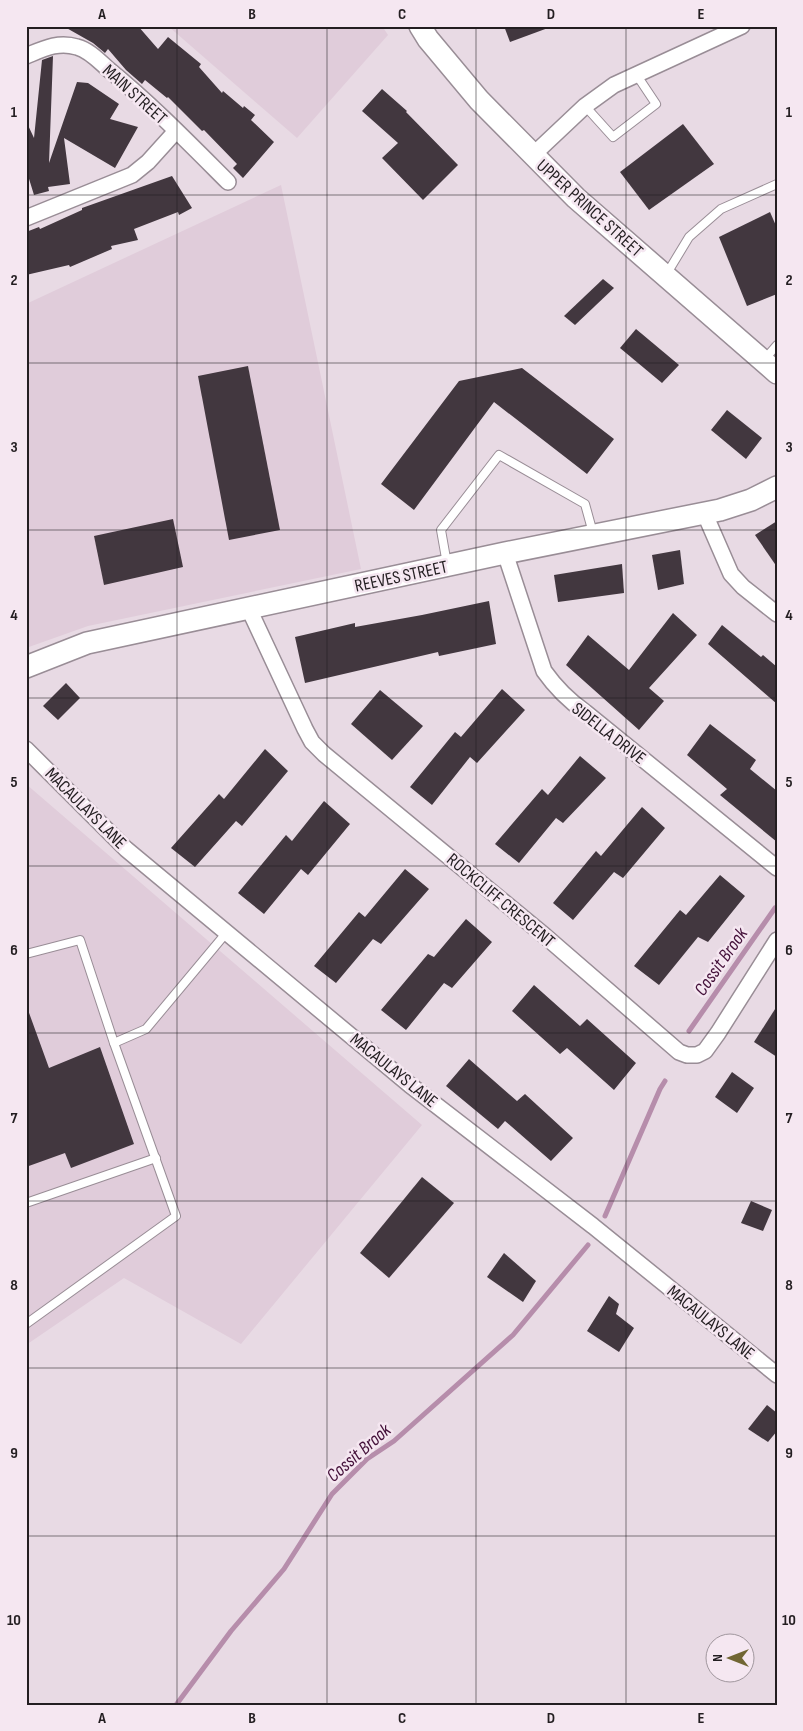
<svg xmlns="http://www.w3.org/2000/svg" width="803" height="1731" font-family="'Sofia Sans Condensed',sans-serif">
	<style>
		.built { fill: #e0ccda }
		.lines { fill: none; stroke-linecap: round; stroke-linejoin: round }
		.stream { stroke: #b68dab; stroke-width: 5 }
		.building { fill: #42373f }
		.lane-casing { stroke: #998d96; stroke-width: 10 }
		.street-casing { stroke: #998d96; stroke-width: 18 }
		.secondary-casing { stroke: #998d96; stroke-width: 24 }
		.lane { stroke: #fff; stroke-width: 8 }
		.street { stroke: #fff; stroke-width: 15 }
		.secondary { stroke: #fff; stroke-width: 21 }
		.grid { fill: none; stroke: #231e21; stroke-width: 1; stroke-opacity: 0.55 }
		.labels { text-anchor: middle; stroke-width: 5; stroke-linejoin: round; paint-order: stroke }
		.street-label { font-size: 18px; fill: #231e21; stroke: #f5e7f1 }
		.water-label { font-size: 19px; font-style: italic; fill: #44113a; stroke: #f5e7f1 }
		.neatline { fill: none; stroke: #231e21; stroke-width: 2 }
		.grid-label { font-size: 16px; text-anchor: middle; font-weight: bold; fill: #231e21 }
	</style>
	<rect width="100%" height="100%" fill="#e8dae4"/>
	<!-- built -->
	<g class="built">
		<polygon points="168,26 382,26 388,35 297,138"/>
		<polygon points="281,185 361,569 88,626 26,648 26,304"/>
		<polygon points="26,784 422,1125 241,1344 124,1278 26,1345"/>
	</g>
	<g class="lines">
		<!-- stream -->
		<g class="stream">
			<polyline points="689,1031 775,908"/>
			<polyline points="605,1216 660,1089 665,1081"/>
			<polyline points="176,1705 231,1631 284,1569 332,1494 367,1459 394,1441 513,1335 588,1245"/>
		</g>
	</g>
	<!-- building -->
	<g class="building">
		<polygon points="63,26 138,26 158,49 168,37 201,64 199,67 222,93 223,91 243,108 244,106 255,115 251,120 274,142 243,178 233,168 237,164 204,130 202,131 168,97 167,98 145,80 142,84 126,70 108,49 105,53 93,43"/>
		<polygon points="504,26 548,26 548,28 510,42"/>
		<polygon points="53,56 49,163 77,82 88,83 119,104 110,119 138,127 115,168 64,138 70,184 48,187 49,191 34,195 26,169 26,121 34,138 42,60"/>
		<polygon points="382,89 407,111 406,112 458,165 423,200 382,158 398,143 362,111"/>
		<polygon points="683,124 714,164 649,210 620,172"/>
		<polygon points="172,176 192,208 179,215 178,212 134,229 138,240 111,246 112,249 70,267 69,265 26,275 26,232 39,227 40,229 82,210 82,208"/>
		<polygon points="770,212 777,228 777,294 747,306 719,237"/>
		<polygon points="603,279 614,288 575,325 564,316"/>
		<polygon points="636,329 679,365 662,383 620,348"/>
		<polygon points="248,366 280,530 229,540 198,376"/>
		<polygon points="522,368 614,439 587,474 494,402 414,510 381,484 459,381"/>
		<polygon points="727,410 762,438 746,459 711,430"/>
		<polygon points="173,519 183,567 104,585 94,536"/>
		<polygon points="777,521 777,567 755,535"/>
		<polygon points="680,550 684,584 658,590 652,555"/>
		<polygon points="622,564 624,593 558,602 554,575"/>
		<polygon points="489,601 496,644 439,656 438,652 305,683 295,637 355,623 355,627 422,615"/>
		<polygon points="673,613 697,635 649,688 664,701 639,730 566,665 588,635 629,670"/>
		<polygon points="722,625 761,657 763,655 777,667 777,704 708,644"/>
		<polygon points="66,683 80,698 58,720 43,706"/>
		<polygon points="502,689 525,710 477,763 470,757 432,805 410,787 455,732 461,737"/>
		<polygon points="380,690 423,726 392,760 351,724"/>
		<polygon points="710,724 756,760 750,769 777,791 777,842 720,795 727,789 687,755"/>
		<polygon points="265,749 288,771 242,826 236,821 195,867 171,848 219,794 224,799"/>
		<polygon points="580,756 606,778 563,823 556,818 519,863 495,844 542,789 548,795"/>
		<polygon points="324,801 350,824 308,875 301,869 264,914 238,893 286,835 292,841"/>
		<polygon points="642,807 665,828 623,878 614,872 573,920 553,903 596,851 601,856"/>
		<polygon points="405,869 429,889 381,944 373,939 336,983 314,966 359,912 365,917"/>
		<polygon points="720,875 745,896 708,942 698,937 659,985 634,966 680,910 686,915"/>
		<polygon points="466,919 492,942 452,988 444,983 406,1030 381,1010 428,954 434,957"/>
		<polygon points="534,985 580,1026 587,1019 636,1063 614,1090 567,1048 560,1054 512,1011"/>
		<polygon points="777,1006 777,1057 754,1042"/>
		<polygon points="26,1010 28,1010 49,1068 100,1047 134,1144 71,1168 65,1153 26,1167"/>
		<polygon points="469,1059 517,1101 525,1094 573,1138 551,1161 505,1121 498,1129 446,1086"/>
		<polygon points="732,1072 754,1088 737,1113 715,1097"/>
		<polygon points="422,1177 454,1203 389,1278 360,1253"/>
		<polygon points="751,1201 772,1210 763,1231 741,1223"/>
		<polygon points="504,1253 536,1281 523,1302 487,1277"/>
		<polygon points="609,1296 619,1304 616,1314 634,1328 619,1352 587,1331"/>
		<polygon points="767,1405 777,1413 777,1431 768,1442 748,1429"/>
	</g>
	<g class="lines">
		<defs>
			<g id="lane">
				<polyline points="585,106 613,137 656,104 636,74"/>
				<polyline points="666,275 689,237 721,209 777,184"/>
				<polyline points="765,359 777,345"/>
				<polyline points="447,564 441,530 499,455 585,504 593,533"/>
				<polyline points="26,954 80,940 114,1043 176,1216 26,1324"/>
				<polyline points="114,1043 146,1029 227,932"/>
				<polyline points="26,1203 156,1158"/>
			</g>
			<g id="street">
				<path d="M26 56C43 49 58 41 77 47 89 50 99 61 108 69 151 104 189 143 228 182"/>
				<polyline points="533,155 585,106 614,85 742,26"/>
				<polyline points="26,218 132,175 148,162 176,131"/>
				<polyline points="704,512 731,574 743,587 777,614"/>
				<path d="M505 553 544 671C556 688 568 700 585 712L777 868"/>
				<polyline points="249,609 305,729 312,742 324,754 545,936 679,1052 687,1055 697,1055 705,1051 718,1033 777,940"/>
				<polyline points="26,749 126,849 410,1085 593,1226 777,1375"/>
			</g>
			<g id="secondary">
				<polyline points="420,26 428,39 479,100 576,198 777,373"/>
				<polyline points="26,667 87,643 505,553 720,510 751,500 777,487"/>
			</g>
		</defs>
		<!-- lane casing -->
		<use href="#lane" class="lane-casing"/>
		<!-- street casing -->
		<use href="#street" class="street-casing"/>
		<!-- secondary casing -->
		<use href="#secondary" class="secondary-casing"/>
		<!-- lane -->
		<use href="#lane" class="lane"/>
		<!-- street -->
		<use href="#street" class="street"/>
		<!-- secondary -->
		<use href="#secondary" class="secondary"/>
	</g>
	<!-- grid -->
	<path class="grid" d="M177 26V1705M327 26V1705M476 26V1705M626 26V1705M26 195H777M26 363H777M26 530H777M26 698H777M26 866H777M26 1033H777M26 1201H777M26 1368H777M26 1536H777"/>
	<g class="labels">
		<!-- street labels -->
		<g class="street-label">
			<text transform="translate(135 94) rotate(42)" y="6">MAIN STREET</text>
			<text transform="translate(590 208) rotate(42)" y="6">UPPER PRINCE STREET</text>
			<text transform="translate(401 576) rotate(-12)" y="6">REEVES STREET</text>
			<text transform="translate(609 733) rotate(38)" y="6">SIDELLA DRIVE</text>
			<text transform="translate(86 808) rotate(45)" y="6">MACAULAYS LANE</text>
			<text transform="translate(501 900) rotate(40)" y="6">ROCKCLIFF CRESCENT</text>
			<text transform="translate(394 1070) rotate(39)" y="6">MACAULAYS LANE</text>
			<text transform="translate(711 1322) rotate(39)" y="6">MACAULAYS LANE</text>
		</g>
		<!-- water labels -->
		<g class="water-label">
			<text transform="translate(720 961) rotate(-55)" y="7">Cossit Brook</text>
			<text transform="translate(358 1452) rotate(-41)" y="7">Cossit Brook</text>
		</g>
	</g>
	<!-- border -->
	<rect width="803" height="1731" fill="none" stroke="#f5e7f1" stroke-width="55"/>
	<!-- north arrow -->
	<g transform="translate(730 1658) rotate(270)"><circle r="24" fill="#f5e7f1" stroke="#a1979e"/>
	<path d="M0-4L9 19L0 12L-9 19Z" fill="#716633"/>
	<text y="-8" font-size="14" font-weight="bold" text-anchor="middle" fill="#231e21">N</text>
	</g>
	<rect x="28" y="28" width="748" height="1676" class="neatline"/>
	<g class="grid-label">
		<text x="102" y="19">A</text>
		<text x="252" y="19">B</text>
		<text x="402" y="19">C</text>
		<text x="551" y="19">D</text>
		<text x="701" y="19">E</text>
		<text x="14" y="117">1</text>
		<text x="789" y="117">1</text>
		<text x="14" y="285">2</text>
		<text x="789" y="285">2</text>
		<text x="14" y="452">3</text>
		<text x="789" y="452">3</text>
		<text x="14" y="620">4</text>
		<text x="789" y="620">4</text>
		<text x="14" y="787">5</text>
		<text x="789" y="787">5</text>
		<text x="14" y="955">6</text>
		<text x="789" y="955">6</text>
		<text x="14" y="1123">7</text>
		<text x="789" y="1123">7</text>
		<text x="14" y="1290">8</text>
		<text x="789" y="1290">8</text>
		<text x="14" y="1458">9</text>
		<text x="789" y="1458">9</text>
		<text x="14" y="1625">10</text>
		<text x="789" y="1625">10</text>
		<text x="102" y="1723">A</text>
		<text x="252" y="1723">B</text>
		<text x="402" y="1723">C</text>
		<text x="551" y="1723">D</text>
		<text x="701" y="1723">E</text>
	</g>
</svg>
